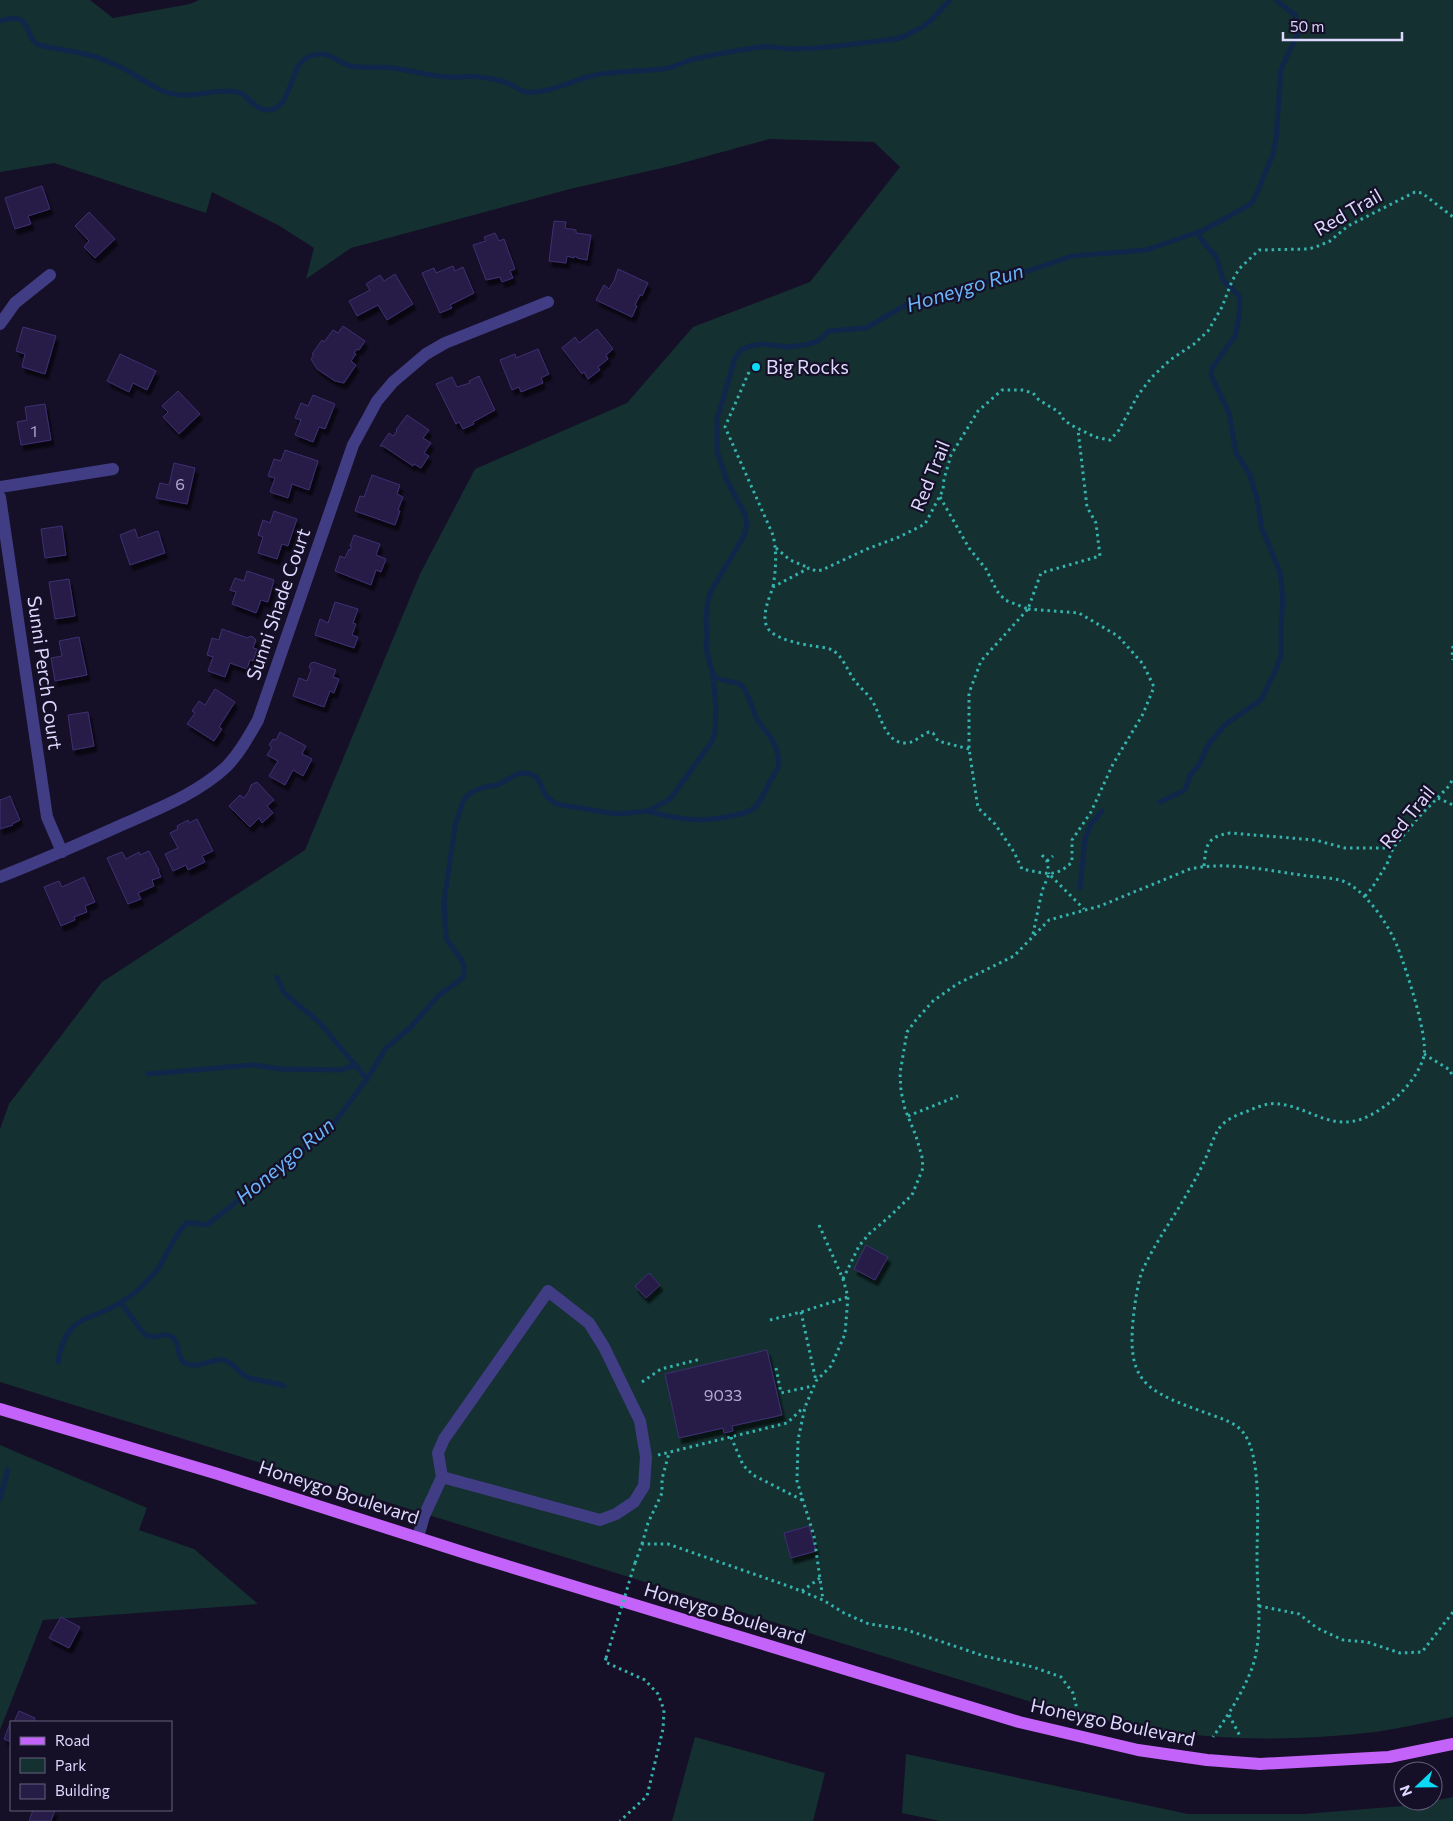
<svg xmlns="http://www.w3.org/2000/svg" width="1453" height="1821" font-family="Commissioner,sans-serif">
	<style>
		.green { fill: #143030 }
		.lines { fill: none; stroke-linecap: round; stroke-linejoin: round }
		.stream { stroke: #10264b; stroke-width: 5 }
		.building { fill: #261d47; stroke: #3e3072; filter: url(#shadow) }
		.path { stroke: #35b4af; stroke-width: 3; stroke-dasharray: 2.5 4; stroke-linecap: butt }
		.minor { stroke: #413d84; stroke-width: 12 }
		.major { stroke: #c463f9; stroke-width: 12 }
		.path-bridge { stroke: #35b4af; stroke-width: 3; stroke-dasharray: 2.5 4; stroke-linecap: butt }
		.poi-dot { fill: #0bdaf6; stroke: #151027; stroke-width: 2 }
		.labels { text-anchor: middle; stroke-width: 4.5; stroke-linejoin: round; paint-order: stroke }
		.number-label { font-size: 16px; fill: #afa9d0 }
		.street-label { font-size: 19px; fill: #ddd8fd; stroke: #151027 }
		.poi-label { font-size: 19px; fill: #ddd8fd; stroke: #151027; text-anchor: start }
		.water-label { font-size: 20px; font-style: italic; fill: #6ab4f9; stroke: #151027 }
	</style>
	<defs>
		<filter id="shadow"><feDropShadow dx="3" dy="5.5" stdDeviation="1" flood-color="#0009"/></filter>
	</defs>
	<rect width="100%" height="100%" fill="#151027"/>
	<!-- green -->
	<g class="green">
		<path d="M0 0H90L113 18 190 4 199 0H1453V1717C1427 1722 1401 1728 1375 1732 1310 1740 1243 1741 1178 1733 1132 1728 1086 1716 1041 1705L0 1382V1129L9 1104 102 982 305 850 420 574 475 469 627 403 693 327 810 282 900 167 874 142 769 139 675 165 570 189 351 248 306 279 314 248 278 225 212 192 206 213 54 163 0 172Z"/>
		<polygon points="0,1445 147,1508 139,1530 194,1549 258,1604 43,1620 0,1730"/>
		<polygon points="695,1737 825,1773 813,1821 672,1821"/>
		<polygon points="906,1754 1188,1814 1304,1814 1415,1805 1453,1797 1453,1821 940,1821 902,1813"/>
	</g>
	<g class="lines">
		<!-- stream -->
		<g class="stream">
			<path d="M0 21C38 9 19 41 43 46 55 49 68 50 80 53 92 55 105 60 116 65 132 72 147 84 163 91 191 102 212 87 238 92 247 94 252 106 262 109 289 117 290 74 301 62 305 58 314 54 320 54 331 53 340 64 351 66 364 69 379 66 392 68 412 70 430 77 450 77 460 78 469 75 479 77 489 78 503 80 512 85 517 88 520 91 527 92 548 94 571 81 591 76 615 70 639 72 662 69 673 68 683 62 694 59 716 54 738 50 760 47 771 46 780 48 791 49 826 49 861 43 895 39L903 37 920 28"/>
			<polyline points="924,26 932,19 950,0"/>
			<polyline points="1160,802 1185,790 1190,775 1199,765 1207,747 1215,736 1226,724 1261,700 1277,667 1281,655 1281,626 1283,600 1280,572 1262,529 1257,499 1250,475 1236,453 1229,413 1211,375 1212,368 1235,336 1239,317 1240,297 1223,280 1216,256 1204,243 1197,232"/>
			<path d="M648 811C678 820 705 823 735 815 741 814 748 812 753 809 761 803 765 791 769 783 776 771 782 767 777 751 774 738 763 730 757 719 752 710 748 690 741 685 734 680 723 684 713 675"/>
			<polyline points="1080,888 1085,839 1090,825 1102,811"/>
			<polyline points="277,977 284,993 319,1022 367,1079"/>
			<polyline points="148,1074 252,1065 281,1069 340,1070 356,1065"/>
			<path d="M121 1303 145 1335C149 1336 153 1337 156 1337 160 1336 164 1334 168 1335 182 1339 175 1357 185 1363 196 1369 207 1361 218 1360 231 1358 236 1371 247 1377 256 1381 272 1381 284 1386"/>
			<path d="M58 1362C66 1313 89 1323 123 1301 135 1294 148 1281 157 1270 164 1261 179 1225 188 1223 194 1222 201 1225 207 1225L331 1127 367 1079 386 1048 412 1026 439 995 456 983 464 976V967L462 961 446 938 444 902 455 826 463 801 468 795 474 791 485 787 498 785 517 774 524 773 531 774 536 777 539 781 546 796 556 804 616 814 648 811 670 799 711 743 715 732 716 708 713 675 706 649 707 634 706 617 708 600 712 589 744 536 747 524 745 514 727 481 717 451V419L735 358 741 350 750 346 761 344 788 347 805 345 818 341 829 331 866 328 911 302 1031 270 1072 256 1146 250 1204 230 1249 205 1254 200 1273 154 1276 139 1281 69 1300 29 1295 15 1276 0"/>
			<polyline points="0,1499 8,1470"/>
		</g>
	</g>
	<!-- building -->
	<g class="building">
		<polygon points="42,186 50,209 28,216 31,224 15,229 5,198"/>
		<polygon points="89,212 115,239 95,258 84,247 89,241 75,226"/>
		<polygon points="554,221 566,222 565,228 576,230 576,233 591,235 587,260 577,258 577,257 575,256 574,258 567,256 566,263 549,261"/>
		<polygon points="495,233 499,241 504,239 515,269 510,271 513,278 502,282 500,277 486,280 473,245 486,241 484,237"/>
		<polygon points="453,266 455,271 463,267 474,293 450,305 452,308 440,313 422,273 434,268 436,273"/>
		<polygon points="618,269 648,283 642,296 640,295 635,305 637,306 632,317 596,300 604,285 609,289 614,281"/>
		<polygon points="395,274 413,304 387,320 378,305 357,316 349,301 370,290 366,284 380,275 384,281"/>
		<polygon points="343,326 365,341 359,350 357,349 354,353 356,354 351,361 356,365 344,383 335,381 317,369 311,359 314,355 312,354 322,340 324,342 333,330 338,333"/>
		<polygon points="23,327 56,336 45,374 22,367 25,354 16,351"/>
		<polygon points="597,329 613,349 606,355 608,359 598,367 600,370 588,379 584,372 582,374 562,348 575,337 579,343"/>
		<polygon points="538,349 549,374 541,378 543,383 521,392 519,387 512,390 500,360 515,354 516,358"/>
		<polygon points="120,354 156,371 147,390 133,383 129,392 107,381"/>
		<polygon points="479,376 495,410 473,422 474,424 463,429 459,422 456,424 436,384 452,377 457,387 470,383 469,381"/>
		<polygon points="178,391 200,414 179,434 163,417 168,412 162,406"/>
		<polygon points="313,395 335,404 325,429 319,427 313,442 295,435 301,420 295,418 301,403 308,406"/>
		<polygon points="45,404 51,440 21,445 17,422 27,420 25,407"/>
		<polygon points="407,415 429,430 423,438 431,443 424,453 429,456 421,468 414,464 413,466 383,446 380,446 389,433 393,436 397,431 396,430"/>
		<polygon points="285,450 318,461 309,490 292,484 288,498 270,492 275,478 268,476 274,459 281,461"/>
		<polygon points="174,463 195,468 187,504 156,498 160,483 169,485"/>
		<polygon points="372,475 400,485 397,494 403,497 398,510 400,511 395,525 355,511 360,496 364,497"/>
		<polygon points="274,511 297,519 288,546 282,544 277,559 258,553 263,537 258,535 263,520 270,523"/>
		<polygon points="62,526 66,555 45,558 41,529"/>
		<polygon points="135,529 138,538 158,531 165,553 130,565 120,535"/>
		<polygon points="354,535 380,544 376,555 386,559 381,572 376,570 371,585 335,571 340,556 345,558 349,549 350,550 352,547 350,546"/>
		<polygon points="247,571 274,580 268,602 261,600 256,613 232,604 236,592 230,590 235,578 244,581"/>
		<polygon points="69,579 75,616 55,619 49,582"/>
		<polygon points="335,602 358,609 353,623 356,624 352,635 358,637 354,648 315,635 320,619 328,623"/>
		<polygon points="222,629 248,638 250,636 253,637 256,640 253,648 257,649 253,661 250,660 247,669 230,663 225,677 208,671 213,657 207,655 212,638 219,640"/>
		<polygon points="79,637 87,675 55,681 51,658 62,656 59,641"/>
		<polygon points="314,662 336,670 333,677 339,679 334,693 330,691 324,707 293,696 299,678 307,681 311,670 309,667 311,663"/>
		<polygon points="215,689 235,702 219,727 222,729 214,741 187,724 195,713 192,711 199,701 205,705"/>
		<polygon points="88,712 94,746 73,750 68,715"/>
		<polygon points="280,732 306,746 302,754 312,759 303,776 293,770 285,785 269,776 278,761 267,755 272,747 269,745 273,739 276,740"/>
		<polygon points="257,782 274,800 267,806 273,813 262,823 259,818 250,827 229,806 240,795 244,798 249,791 251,785"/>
		<polygon points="10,796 20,820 12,824 13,825 0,829 0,799 1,800"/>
		<polygon points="197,819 213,851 202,856 205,862 188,870 186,865 173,871 165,854 178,848 170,833 178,829 177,826 188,820 189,823"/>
		<polygon points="149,851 159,870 158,870 161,877 152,880 154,886 138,893 141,899 128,904 107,858 122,852 126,859 139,852 140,855"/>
		<polygon points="84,877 95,902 85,906 87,912 74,917 75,920 61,926 44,887 59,881 62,887"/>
		<polygon points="866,1245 888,1257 875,1280 854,1269"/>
		<polygon points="649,1273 660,1285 646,1298 635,1286"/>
		<polygon points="767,1350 782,1415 732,1426 733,1431 724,1433 723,1428 679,1438 665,1374"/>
		<polygon points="809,1526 816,1551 791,1558 784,1533"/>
		<polygon points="61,1617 80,1627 69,1648 49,1638"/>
		<polygon points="19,1711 35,1718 34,1722 14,1722"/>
		<polygon points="11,1721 13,1722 11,1722 11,1742 4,1739"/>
		<polygon points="33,1810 55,1810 51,1821 29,1821"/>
	</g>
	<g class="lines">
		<!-- path -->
		<g class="path">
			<path d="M749 372 725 427 773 535C777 553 776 569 773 587"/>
			<polyline points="940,497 969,548 986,569 997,591 1005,600 1028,609 1041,573 1100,556 1096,523 1087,507 1078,430"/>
			<polyline points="776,548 790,560 809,568"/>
			<path d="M1028 609 1079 613 1118 636 1143 664 1154 687 1143 714 1113 764 1091 812 1072 840V862C1055 879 1044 873 1022 869L1014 852 995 824 978 808 969 749V693L981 661Z"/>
			<polyline points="1453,646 1452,656 1453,660"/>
			<path d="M969 749 938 741 933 733 929 732C921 735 915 743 905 743 886 743 881 717 874 704 869 694 860 688 854 680 848 671 842 655 832 650 827 647 818 647 813 646 800 644 780 640 770 631 759 620 769 599 773 587L809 568 816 571 822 570 867 549 899 537 925 524 943 490 944 479 951 455 978 411 1002 390H1022L1033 393 1039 400 1059 412 1064 420 1071 425 1095 437 1110 440 1119 430 1138 395 1152 377 1170 360 1194 344 1208 331 1222 307 1232 281 1239 269 1259 250 1309 249 1318 246 1330 241 1348 226 1415 192 1422 193 1453 217"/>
			<polyline points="1438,798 1453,805"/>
			<polyline points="1042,855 1047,861 1049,874"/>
			<polyline points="1047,861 1053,856"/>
			<path d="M1204 866C1206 844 1207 837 1230 833L1315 840 1345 848H1393"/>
			<polyline points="1365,896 1372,888 1387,864 1393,848 1418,818 1448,787 1453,779"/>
			<polyline points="1033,934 1042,891 1049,874 1084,909"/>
			<polyline points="1424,1054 1450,1070 1453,1078"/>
			<polyline points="908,1116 958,1096"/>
			<polyline points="819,1225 843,1279 848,1297 845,1334 831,1366 816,1381 814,1386 805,1407 798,1440 797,1481 814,1536 823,1600"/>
			<path d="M843 1279 859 1246 869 1234 889 1217 912 1195 923 1168 922 1157 916 1136 905 1109 901 1091 900 1073 907 1032 916 1020 933 1001 957 984 1014 956 1049 920 1100 906 1190 869C1225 861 1265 870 1301 875 1314 877 1327 877 1340 880 1364 887 1389 925 1398 948 1406 969 1428 1035 1424 1056 1419 1074 1404 1092 1389 1103 1376 1113 1360 1123 1342 1122 1320 1121 1301 1106 1279 1104 1269 1102 1257 1107 1248 1111 1240 1114 1231 1117 1224 1123 1217 1129 1215 1136 1211 1145 1205 1161 1197 1177 1188 1192 1174 1217 1157 1240 1145 1265 1139 1276 1137 1291 1135 1304 1124 1383 1142 1390 1212 1415 1225 1420 1237 1423 1245 1435 1262 1460 1257 1527 1257 1558 1257 1593 1263 1628 1254 1662 1247 1686 1227 1717 1213 1737"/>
			<polyline points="801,1312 816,1381"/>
			<polyline points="770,1320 801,1312 848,1297"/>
			<polyline points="776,1368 781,1393 813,1386"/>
			<polyline points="642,1382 661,1369 701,1359"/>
			<polyline points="731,1437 743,1465 753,1475 804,1501"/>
			<polyline points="658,1455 787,1423 804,1407"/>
			<polyline points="642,1544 648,1523 662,1493 662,1479 669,1453"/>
			<polyline points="635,1563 642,1544 668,1544 791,1587 823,1600 844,1613 869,1624 904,1629 984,1656 1033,1667 1061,1677 1073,1693 1077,1709 1076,1714"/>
			<polyline points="802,1591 820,1578"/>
			<polyline points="1259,1606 1299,1614 1317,1628 1343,1640 1367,1642 1400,1653 1422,1652 1453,1612"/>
			<polyline points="606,1658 605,1662 645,1680 658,1694 664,1710 663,1729 647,1796 620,1821"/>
			<polyline points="1229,1715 1241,1738"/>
		</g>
		<!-- minor -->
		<g class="minor">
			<polyline points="0,324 15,303 50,275"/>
			<polyline points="0,487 113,469"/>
			<polyline points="0,497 47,817 62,852"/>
			<path d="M0 877C43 860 84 842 126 823 160 808 198 793 226 767 239 754 249 736 258 720L353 445 377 401 393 382 426 354 445 343 548 302"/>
			<polyline points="418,1537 424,1516 442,1477 438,1453 444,1439 548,1291 589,1323 604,1347 640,1421 646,1457 644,1486 634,1502 616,1514 600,1520 442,1477"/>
		</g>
		<!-- major -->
		<polyline class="major" points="0,1409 218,1474 478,1557 1019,1722 1138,1750 1207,1760 1260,1764 1389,1757 1453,1744"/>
		<!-- path-bridge -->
		<polyline class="path-bridge" points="606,1658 635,1563"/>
	</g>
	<!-- markers -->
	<circle class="poi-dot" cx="756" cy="367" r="5"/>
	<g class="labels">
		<!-- number labels -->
		<g class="number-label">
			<text x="34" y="437">1</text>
			<text x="180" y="490">6</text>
			<text x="723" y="1401">9033</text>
		</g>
		<!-- street labels -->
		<g class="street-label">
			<text transform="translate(1348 212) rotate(-30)" y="7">Red Trail</text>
			<text transform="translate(930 476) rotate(-68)" y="7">Red Trail</text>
			<text transform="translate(278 604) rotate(-71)" y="7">Sunni Shade Court</text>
			<text transform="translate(45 673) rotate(82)" y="7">Sunni Perch Court</text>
			<text transform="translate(1407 817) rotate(-51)" y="7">Red Trail</text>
			<text transform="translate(339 1492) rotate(18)" y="7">Honeygo Boulevard</text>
			<text transform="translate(725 1613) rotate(17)" y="7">Honeygo Boulevard</text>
			<text transform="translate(1113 1722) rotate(12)" y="7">Honeygo Boulevard</text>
		</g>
		<!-- poi labels -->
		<g class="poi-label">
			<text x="766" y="374">Big Rocks</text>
		</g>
		<!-- water labels -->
		<g class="water-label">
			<text transform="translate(965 288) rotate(-17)" y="7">Honeygo Run</text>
			<text transform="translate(285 1161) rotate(-40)" y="7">Honeygo Run</text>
		</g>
	</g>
	<!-- legend -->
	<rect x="10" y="1721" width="162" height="90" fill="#151027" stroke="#65607d"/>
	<rect x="20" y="1737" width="25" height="8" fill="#c463f9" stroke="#65607d"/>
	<text x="55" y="1746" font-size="15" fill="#ddd8fd">Road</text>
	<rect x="20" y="1758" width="25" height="15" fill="#143030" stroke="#65607d"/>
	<text x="55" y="1771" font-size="15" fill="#ddd8fd">Park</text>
	<rect x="20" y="1784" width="25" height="15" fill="#261d47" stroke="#65607d"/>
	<text x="55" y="1796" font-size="15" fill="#ddd8fd">Building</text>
	<!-- north arrow -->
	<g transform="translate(1418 1786) rotate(248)"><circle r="24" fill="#151027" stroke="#65607d"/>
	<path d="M0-4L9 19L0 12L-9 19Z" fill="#0bdaf6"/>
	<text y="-8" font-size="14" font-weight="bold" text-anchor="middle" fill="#ddd8fd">N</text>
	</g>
	<!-- scale -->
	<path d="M1283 32v8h119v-8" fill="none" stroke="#ddd8fd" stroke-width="2.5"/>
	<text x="1290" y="32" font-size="15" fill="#ddd8fd" stroke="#151027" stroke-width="4" paint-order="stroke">50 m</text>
</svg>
